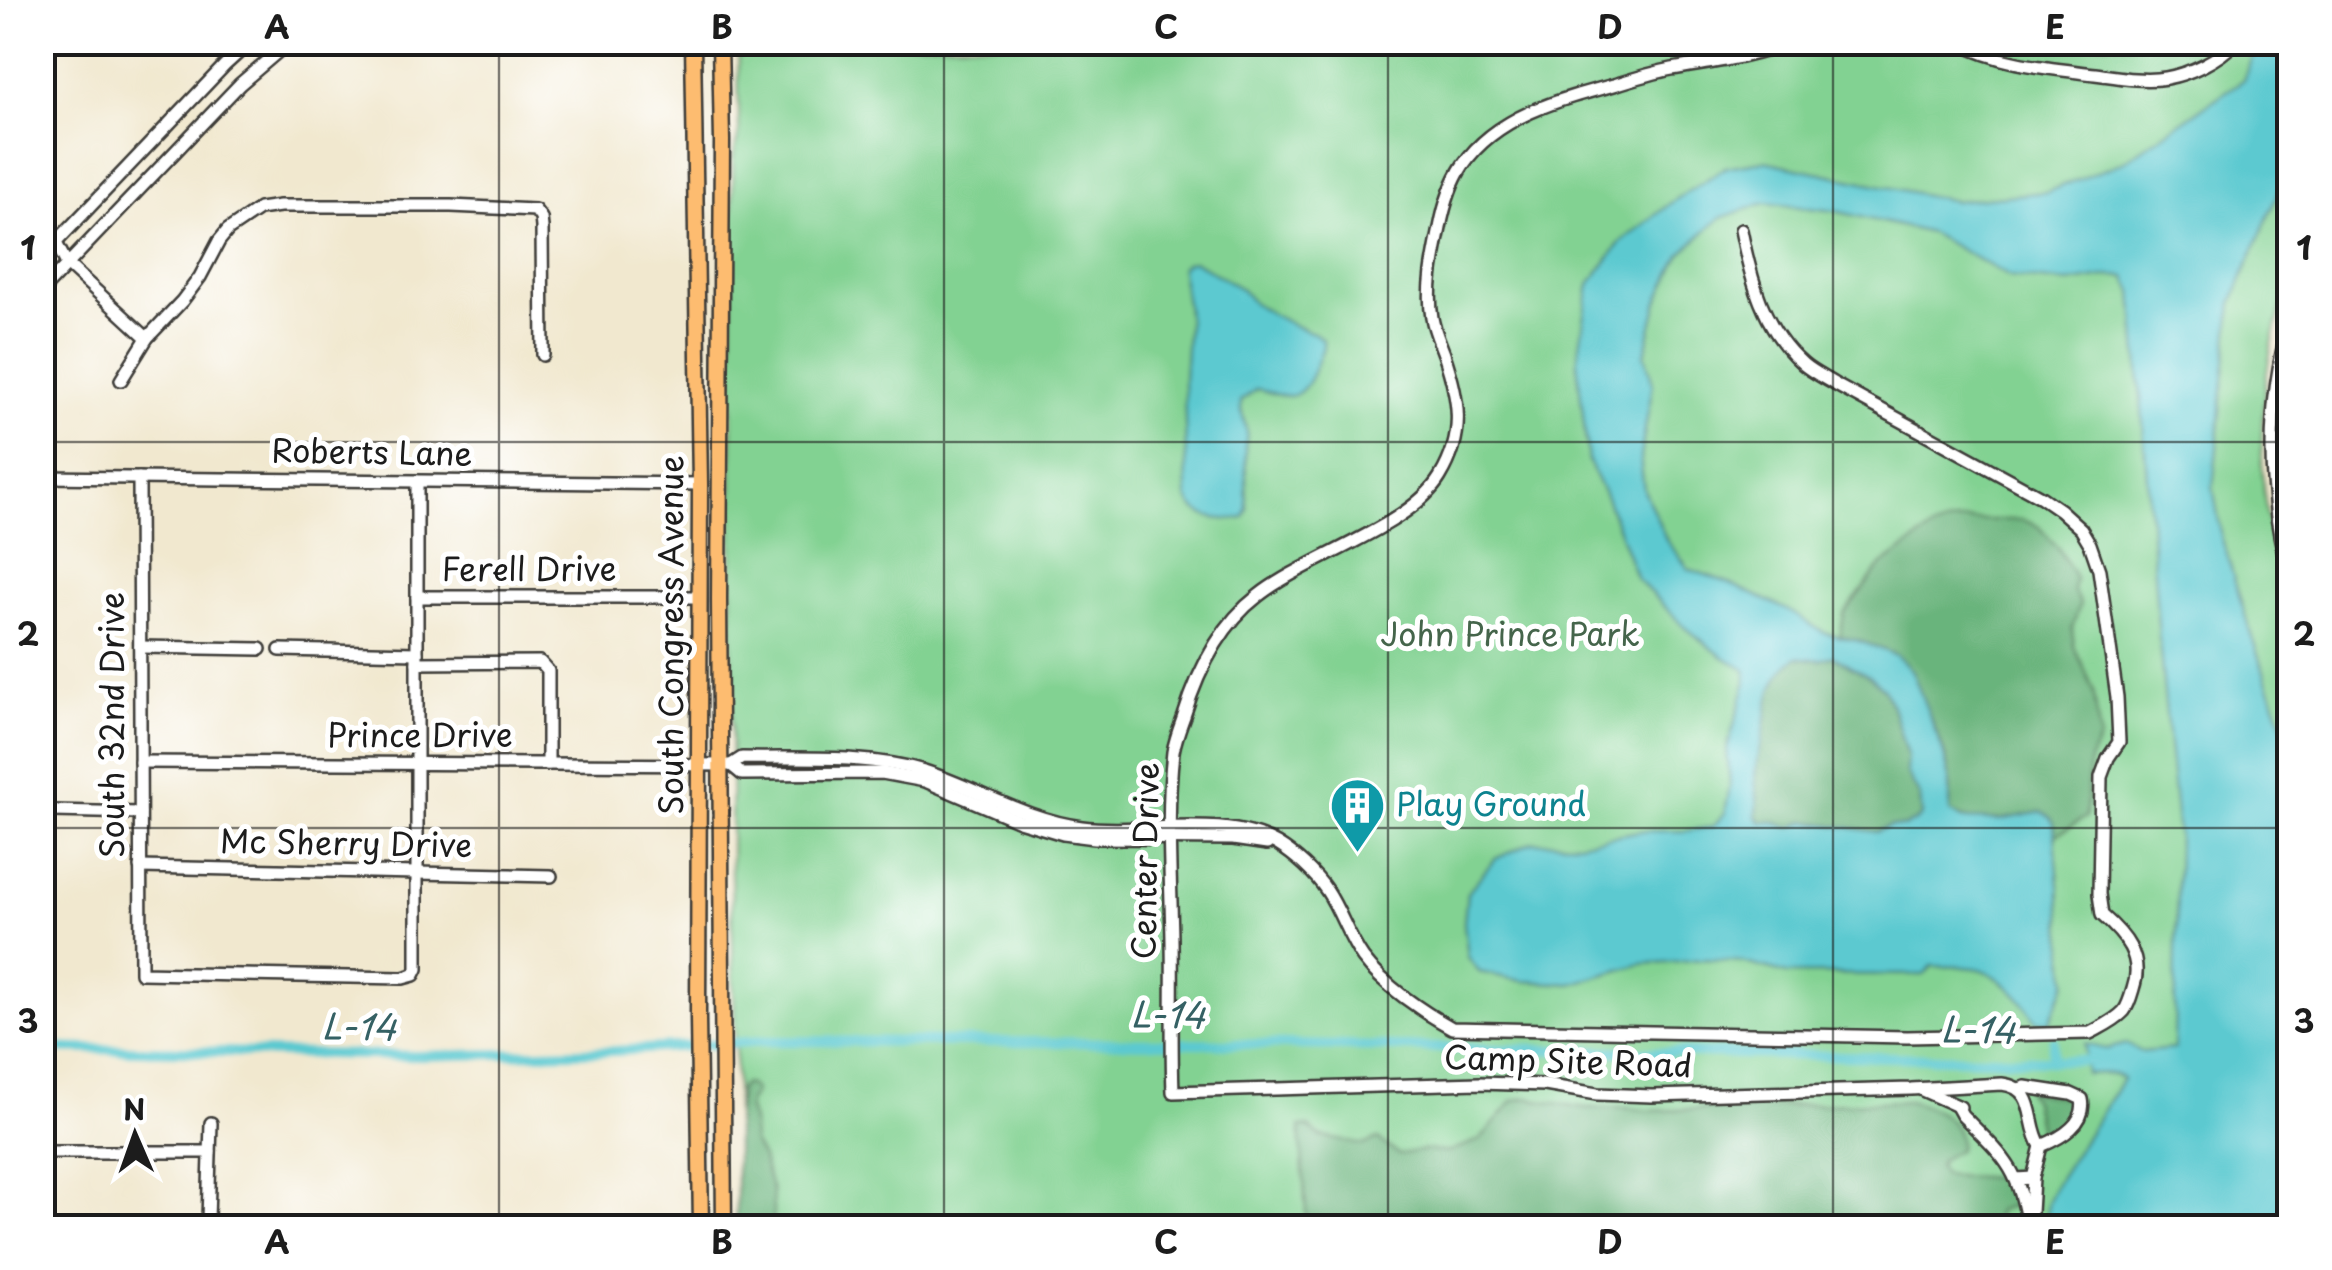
<svg xmlns="http://www.w3.org/2000/svg" width="2332" height="1270" font-family="'Playpen Sans',sans-serif">
	<style>
		.green { fill: #82d292; stroke: #4f7757; stroke-width: 2.5 }
		.forest { fill: #69b47c; stroke: #42684c; stroke-width: 2.5 }
		.water { fill: #5bc9d0; stroke: #3c7276; stroke-width: 2.5; fill-rule: evenodd }
		.lines { fill: none; stroke-linecap: round; stroke-linejoin: round }
		.canal { stroke: #5bc9d0; stroke-width: 10 }
		.minor-casing { stroke: #3c3b37; stroke-width: 16 }
		.major-casing { stroke: #3c3b37; stroke-width: 19 }
		.minor { stroke: #fff; stroke-width: 11 }
		.major { stroke: #fdbc70; stroke-width: 14 }
		.grid { fill: none; stroke: #1c1c1c; stroke-width: 2.5; stroke-opacity: 0.55 }
		.labels { text-anchor: middle; stroke-width: 10; stroke-linejoin: round; paint-order: stroke }
		.street-label { font-size: 32px; fill: #1c1c1c; stroke: #fff }
		.park-label { font-size: 32px; fill: #45654b; stroke: #fff }
		.culture-label { font-size: 32px; fill: #0d838f; stroke: #fff; text-anchor: start }
		.water-label { font-size: 35px; font-style: italic; fill: #356164; stroke: #fff }
		.neatline { fill: none; stroke: #1c1c1c; stroke-width: 4 }
		.grid-label { font-size: 32px; text-anchor: middle; font-weight: bold; fill: #1c1c1c }
	</style>
	<rect width="100%" height="100%" fill="#fff"/>
	<filter id="ink" filterUnits="userSpaceOnUse"><feTurbulence type="fractalNoise" baseFrequency=".01" numOctaves="2"/><feDisplacementMap in="SourceGraphic" scale="20" xChannelSelector="R" yChannelSelector="G"/><feConvolveMatrix kernelMatrix="1 2 1 2 8 2 1 2 1" color-interpolation-filters="sRGB"/></filter>
	<filter id="wash" filterUnits="userSpaceOnUse"><feTurbulence type="fractalNoise" baseFrequency=".0048" numOctaves="4" result="noise"/><feDisplacementMap in="SourceGraphic" scale="40" xChannelSelector="R" yChannelSelector="G"/><feGaussianBlur stdDeviation="2.25" result="paint"/><feColorMatrix in="noise" values="0 0 0 0 0 0 0 0 0 0 0 0 0 0 0 0 0 1.4 0 .05"/><feComposite in="paint" operator="in"/></filter>
	<g filter="url(#wash)">
		<rect width="100%" height="100%" fill="#f1e8cf"/>
		<!-- green -->
		<path class="green" d="M738 43H2289V286C2253 384 2252 507 2290 604L2289 1227H736V1087L731 872 733 158 739 131Z"/>
		<!-- forest -->
		<g class="forest">
			<path d="M1967 520H2023L2038 526 2058 548 2073 574 2075 579 2073 590 2080 604 2072 629 2074 646 2093 688 2100 738 2089 761 2086 817 2055 836 2054 824 2041 812C2012 818 1976 828 1950 812 1950 802 1951 790 1950 780 1945 735 1916 693 1896 655L1860 641 1840 636 1844 613 1882 565 1931 530 1951 523Z"/>
			<path d="M1833 656 1869 676 1883 688 1892 706 1907 756V772L1920 796 1922 816 1915 822 1904 827 1890 826 1877 832 1806 821 1791 828 1776 822H1761L1756 815C1760 801 1755 789 1755 775 1756 762 1761 749 1763 735 1768 705 1769 675 1797 657L1820 660Z"/>
			<polygon points="744,1084 750,1085 755,1092 748,1103 748,1109 752,1121 753,1142 762,1158 772,1191 774,1227 736,1227 736,1127 739,1089"/>
			<path d="M2027 1091 2075 1099 2078 1104C2074 1121 2062 1137 2042 1134L2039 1131 2033 1101Z"/>
			<path d="M1527 1098 1586 1108H1629L1649 1111 1908 1101C1933 1107 1964 1119 1959 1149L1941 1160 1939 1166 1944 1175C1961 1179 2032 1168 2012 1206L1997 1210 1993 1228 1307 1227 1300 1127H1309L1320 1136 1363 1145 1378 1139 1399 1155 1424 1150 1448 1152 1480 1140 1514 1100Z"/>
		</g>
		<!-- water -->
		<g class="water">
			<path d="M2258 43H2289V166L2232 303 2213 487 2222 539 2253 641 2289 742V1227H2046L2047 1203 2056 1183 2123 1079C2114 1070 2098 1074 2086 1074L2084 1044 2106 1049 2126 1044 2142 1052 2174 1049 2178 835 2160 652 2133 291 2126 277 2111 276 2068 283 2010 277 1930 233 1835 211 1765 203 1720 218 1680 255 1658 301 1645 354 1653 384 1640 457 1644 490 1667 541 1689 569 1726 582 1788 610 1824 633 1860 641 1896 655 1912 671 1942 748 1950 778V812L1962 819 2000 820 2041 812 2050 817 2054 824 2067 981 2049 1022 2036 1021C2024 1001 1998 971 1974 968 1960 966 1945 967 1932 966L1924 975 1787 974 1742 962 1705 959 1641 964 1571 984 1522 981 1479 972 1468 957 1464 923 1467 893 1495 859 1532 842 1578 843 1639 831H1685L1712 827 1725 813 1730 786 1727 749 1746 684V669L1723 657 1685 627 1637 579 1607 500 1588 461 1577 362 1590 284 1620 243 1672 202 1726 167 1764 161 1954 201 2046 192 2121 163 2243 80ZM1833 656 1869 676 1883 688 1892 706 1907 755 1906 772 1920 796 1922 815 1915 822 1904 827 1890 826 1877 832 1806 821 1791 828 1776 822H1761L1756 815C1760 801 1755 790 1755 775 1756 762 1761 749 1763 736 1768 706 1769 675 1797 657L1820 660Z"/>
			<path d="M1194 261 1241 289 1252 302 1270 313 1293 325 1316 334 1323 341V348C1316 363 1309 394 1290 396 1279 397 1266 390 1256 389L1241 401V409L1247 432 1245 448 1247 510 1244 518C1222 521 1196 519 1187 497L1184 380 1188 318 1181 270 1182 266 1187 262Z"/>
		</g>
		<g class="lines">
			<!-- canal -->
			<g class="canal">
				<polyline points="42,1048 417,1056 615,1051 764,1041 1190,1043 2096,1061"/>
				<polyline points="2053,1061 2053,1041"/>
			</g>
		</g>
	</g>
	<g filter="url(#ink)">
		<g class="lines">
			<defs>
				<g id="minor">
					<path d="M1790 42C1753 58 1711 62 1672 69 1652 73 1633 79 1614 85 1561 99 1496 116 1463 165 1451 183 1444 207 1440 228 1434 257 1427 289 1432 318 1434 330 1440 343 1444 354 1459 399 1466 434 1440 477 1410 527 1307 557 1258 596 1220 625 1198 671 1184 716 1180 727 1175 740 1173 752 1166 813 1171 879 1172 941 1173 991 1171 1041 1173 1092L1479 1083 1545 1085 1597 1094 1652 1096 1911 1089 2002 1084C2038 1088 2026 1124 2041 1146"/>
					<path d="M1957 42C2001 65 2047 68 2095 74 2117 77 2143 82 2166 78 2189 74 2219 60 2235 42"/>
					<polyline points="42,230 56,243 67,264 147,338"/>
					<polyline points="42,257 225,65 250,42"/>
					<polyline points="42,291 240,84 289,42"/>
					<path d="M2290 321C2266 405 2266 494 2290 577"/>
					<polyline points="121,380 147,338 182,301 200,277 219,241 228,230 259,209 280,206 451,206 535,210 541,218 542,227 543,355"/>
					<polyline points="42,477 700,484"/>
					<polyline points="139,478 141,973 403,978 414,975 417,969 417,481"/>
					<polyline points="417,597 700,597"/>
					<polyline points="140,647 260,649"/>
					<polyline points="280,650 417,653"/>
					<polyline points="417,663 540,662 548,671 548,764"/>
					<path d="M140 762 731 765 742 758C801 759 867 754 924 771 977 788 1026 820 1082 827 1141 835 1224 813 1277 844 1295 855 1315 873 1327 891 1341 912 1348 937 1363 958 1383 985 1423 1012 1452 1028L1907 1037 2090 1033C2101 1027 2115 1021 2124 1011 2128 1006 2131 996 2133 989 2144 957 2125 935 2102 915L2099 894 2101 777 2108 758 2119 742 2117 697 2099 570 2090 544 2081 529 2060 510 2041 497 1836 385C1825 378 1812 372 1803 364 1763 329 1751 280 1741 230"/>
					<polyline points="731,765 742,774 882,773 925,781 1019,821 1063,834 1095,838 1233,839 1267,844"/>
					<polyline points="53,811 140,813"/>
					<polyline points="140,867 551,876"/>
					<polyline points="1922,1090 1960,1107"/>
					<path d="M1957 1106 1962 1115C2003 1156 2020 1168 2028 1228"/>
					<polyline points="42,1152 210,1152"/>
					<path d="M2016 1179 2033 1178 2041 1146C2061 1138 2087 1123 2082 1099L2071 1094 2025 1087 2019 1089"/>
					<polyline points="2031,1213 2033,1178"/>
					<polyline points="205,1228 208,1219 211,1123"/>
				</g>
				<g id="major">
					<polyline points="693,42 700,484 698,1017 701,1228"/>
					<polyline points="720,42 722,141 719,600 724,1228"/>
				</g>
			</defs>
			<!-- minor casing -->
			<use href="#minor" class="minor-casing"/>
			<!-- major casing -->
			<use href="#major" class="major-casing"/>
			<!-- minor -->
			<use href="#minor" class="minor"/>
			<!-- major -->
			<use href="#major" class="major"/>
		</g>
	</g>
	<!-- grid -->
	<path class="grid" d="M499 42V1228M944 42V1228M1388 42V1228M1833 42V1228M42 442H2290M42 828H2290"/>
	<!-- icons -->
	<defs>
		<symbol id="building-pin" viewBox="-11 -11 22 30"><path d="M0 17L-7.5 6A9.5 9.5 0 1 1 7.5 6Z" fill="#0f9aa8" stroke="#fff"/><path d="M-4-6H4V6H1V3H-1V6H-4ZM-2.5-4.3h1.7v1.8h-1.7ZM.8-4.3h1.7v1.8H.8ZM-2.5-1h1.7V.8h-1.7ZM.8-1h1.7V.8H.8Z" fill="#fff"/></symbol>
	</defs>
	<g fill-rule="evenodd">
		<use href="#building-pin" x="1326" y="774" width="63" height="86"/>
	</g>
	<g class="labels">
		<!-- street labels -->
		<g class="street-label">
			<text transform="translate(372 453) rotate(1)" y="11">Roberts Lane</text>
			<text x="529" y="581">Ferell Drive</text>
			<text transform="translate(672 635) rotate(-90)" y="11">South Congress Avenue</text>
			<text transform="translate(113 725) rotate(-90)" y="11">South 32nd Drive</text>
			<text x="420" y="747">Prince Drive</text>
			<text transform="translate(346 844) rotate(1)" y="11">Mc Sherry Drive</text>
			<text transform="translate(1146 861) rotate(-89)" y="11">Center Drive</text>
			<text transform="translate(1568 1062) rotate(2)" y="11">Camp Site Road</text>
		</g>
		<!-- park labels -->
		<g class="park-label">
			<text x="1510" y="646">John Prince Park</text>
		</g>
		<!-- culture labels -->
		<g class="culture-label">
			<text x="1396" y="816">Play Ground</text>
		</g>
		<!-- water labels -->
		<g class="water-label">
			<text transform="translate(1168 1016) rotate(1)" y="12">L-14</text>
			<text transform="translate(359 1028) rotate(1)" y="12">L-14</text>
			<text transform="translate(1978 1031) rotate(1)" y="12">L-14</text>
		</g>
	</g>
	<!-- margin -->
	<rect width="2332" height="1270" fill="none" stroke="#fff" stroke-width="110"/>
	<!-- north arrow -->
	<g transform="translate(135 1135) rotate(358)" stroke="#ffffff" stroke-width="8" paint-order="stroke">
	<path d="M0-8L18 38L0 25L-18 38Z" fill="#1c1c1c"/>
	<text y="-15" font-size="28" font-weight="bold" text-anchor="middle" fill="#1c1c1c">N</text>
	</g>
	<rect x="55" y="55" width="2222" height="1160" class="neatline"/>
	<g class="grid-label">
		<text x="277" y="39">A</text>
		<text x="722" y="39">B</text>
		<text x="1166" y="39">C</text>
		<text x="1610" y="39">D</text>
		<text x="2055" y="39">E</text>
		<text x="28" y="260">1</text>
		<text x="2304" y="260">1</text>
		<text x="28" y="646">2</text>
		<text x="2304" y="646">2</text>
		<text x="28" y="1033">3</text>
		<text x="2304" y="1033">3</text>
		<text x="277" y="1254">A</text>
		<text x="722" y="1254">B</text>
		<text x="1166" y="1254">C</text>
		<text x="1610" y="1254">D</text>
		<text x="2055" y="1254">E</text>
	</g>
</svg>
